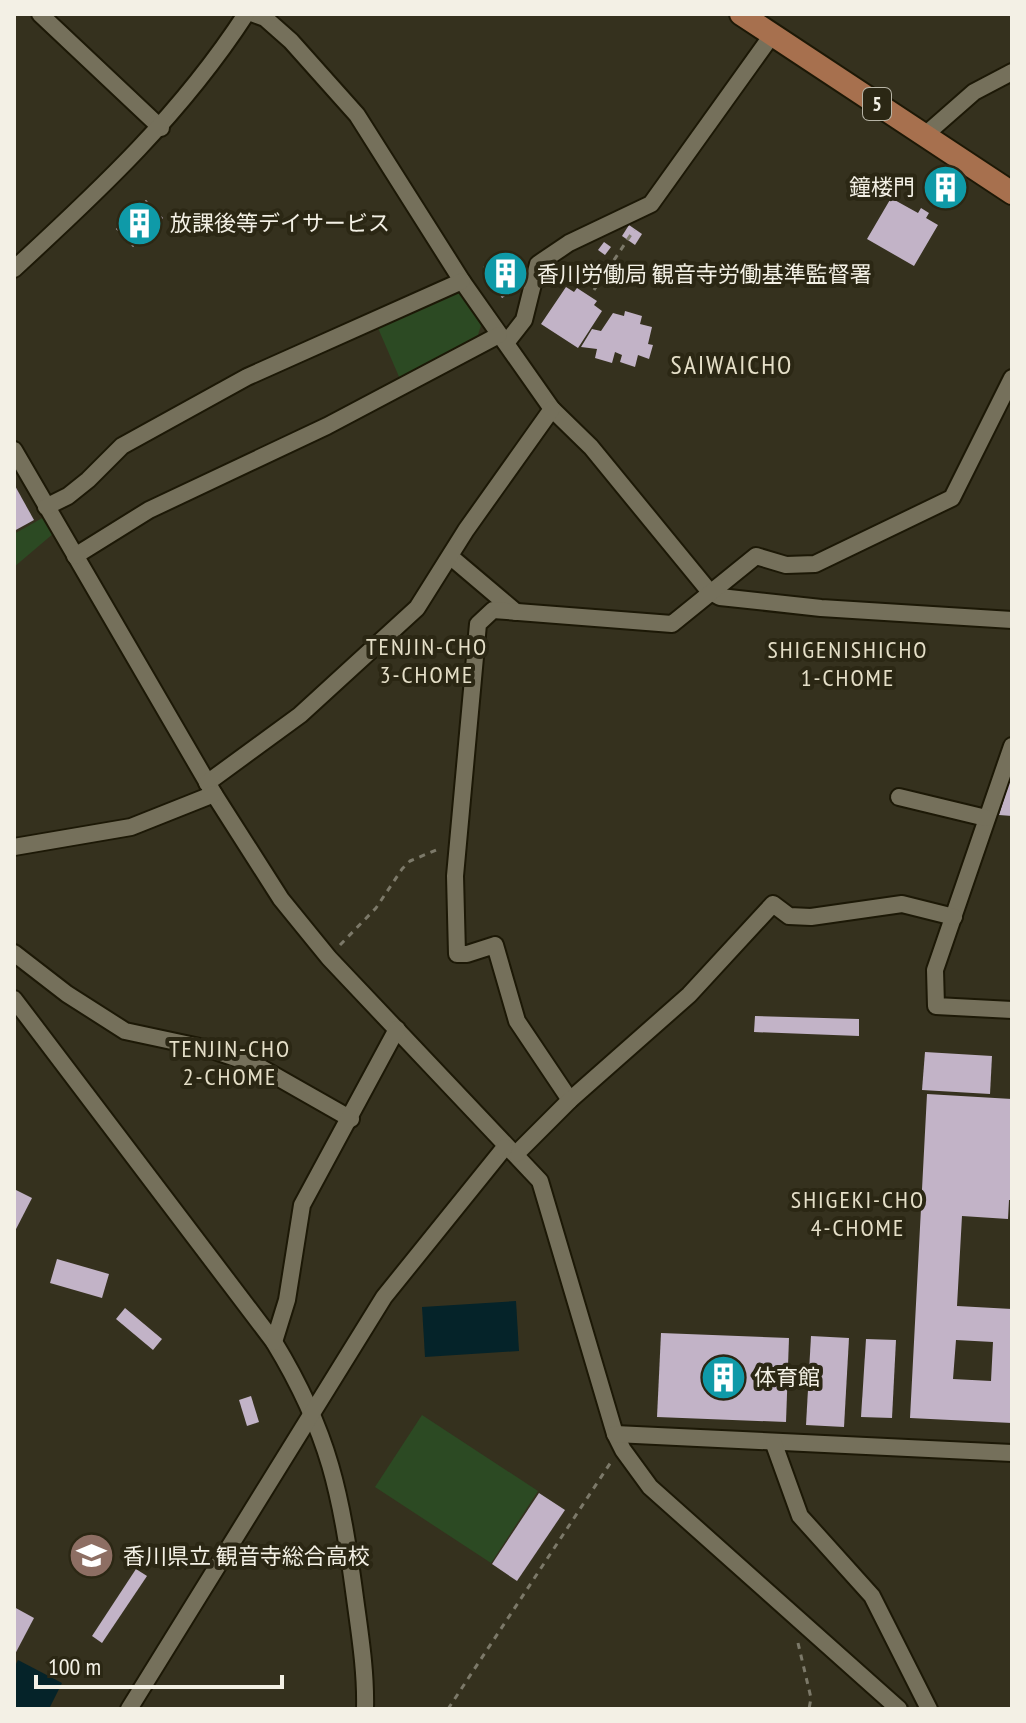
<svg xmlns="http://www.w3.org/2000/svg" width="1026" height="1723" font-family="'PT Sans Narrow','Noto Sans JP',sans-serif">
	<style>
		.green { fill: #2c4a23 }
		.water { fill: #052329 }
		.building { fill: #c2b3c7; fill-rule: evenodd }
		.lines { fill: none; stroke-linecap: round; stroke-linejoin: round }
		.minor-casing { stroke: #1c1806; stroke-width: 20 }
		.major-casing { stroke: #1c1806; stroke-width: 26 }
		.path { stroke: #7c7969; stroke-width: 3; stroke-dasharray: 6 6; stroke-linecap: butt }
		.minor { stroke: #75705b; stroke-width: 16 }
		.major { stroke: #a7704e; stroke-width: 22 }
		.labels { text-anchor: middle; stroke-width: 8; stroke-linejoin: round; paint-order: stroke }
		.shield { fill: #2b2714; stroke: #b7b4a6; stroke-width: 2 }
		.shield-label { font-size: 20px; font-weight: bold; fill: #f3f0e5 }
		.poi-label { font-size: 22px; fill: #f3f0e5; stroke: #2b2714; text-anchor: start }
		.neighbourhood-label { font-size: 24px; letter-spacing: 2px; fill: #e5dfc8; stroke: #2b2714 }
		.quarter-label { font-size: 26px; letter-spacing: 2px; fill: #e5dfc8; stroke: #2b2714 }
	</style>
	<rect width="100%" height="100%" fill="#35311e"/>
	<!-- green -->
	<g class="green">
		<polygon points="458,292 466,294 483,319 478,335 400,379 378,328"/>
		<polygon points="44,517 54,533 14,567 14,534"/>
		<polygon points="422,1415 538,1491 491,1563 375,1487"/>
	</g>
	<!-- water -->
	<g class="water">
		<polygon points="516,1301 519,1351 425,1357 422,1307"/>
		<polygon points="18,1660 62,1683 49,1709 14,1709 14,1668"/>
	</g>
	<!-- building -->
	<g class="building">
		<polygon points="944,175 958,185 949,199 934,189"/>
		<polygon points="891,198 918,213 921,208 929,213 926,218 938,225 914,266 867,239"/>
		<polygon points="146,200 163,218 133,247 116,229"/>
		<polygon points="629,225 642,234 635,245 622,236"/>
		<polygon points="604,242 611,247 605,255 598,250"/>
		<polygon points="509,251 528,282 502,298 483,267"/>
		<polygon points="588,263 597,269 594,273 598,276 587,284 578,278"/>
		<polygon points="566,287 574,292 577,288 597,301 594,305 602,311 578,348 541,324"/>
		<polygon points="625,311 642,316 640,324 652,327 648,344 653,345 649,359 638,355 635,367 620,362 622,355 615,352 612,363 595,358 597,349 581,347 592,329 601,331 613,313 624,316"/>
		<polygon points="14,484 34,520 14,531"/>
		<polygon points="1011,776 1012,816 999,815"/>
		<polygon points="755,1016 859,1019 859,1036 754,1032"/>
		<polygon points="925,1052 992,1056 990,1094 922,1090"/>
		<path d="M927 1094 1012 1099V1200H1009L1008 1219 962 1216 957 1306 1012 1309V1423L910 1418ZM956 1340 993 1342 991 1381 953 1379Z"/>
		<polygon points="14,1189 32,1198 14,1233"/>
		<polygon points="57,1259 109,1274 102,1298 50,1283"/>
		<polygon points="125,1308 162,1339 153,1350 116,1319"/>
		<polygon points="661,1333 789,1338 786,1422 657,1417"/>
		<polygon points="811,1336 849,1338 844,1427 806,1425"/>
		<polygon points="866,1339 896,1340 892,1418 861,1417"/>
		<polygon points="251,1396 259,1422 247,1426 239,1400"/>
		<polygon points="539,1493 565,1510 517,1581 492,1564"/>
		<polygon points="136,1569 147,1576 102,1643 92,1636"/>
		<polygon points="14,1607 34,1618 14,1656"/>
	</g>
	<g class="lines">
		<defs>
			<g id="minor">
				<polyline points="40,14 161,128"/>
				<polyline points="254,14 265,18 291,41 357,115 462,281 552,409 591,447 709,591 720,597 821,608 1012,620"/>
				<polyline points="925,135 974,92 1012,72"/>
				<path d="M14 269C101 189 181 114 246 14"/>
				<polyline points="506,343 524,320 538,264 569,243 651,204 772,35"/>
				<polyline points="14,450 214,794 281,899 329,958 540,1181 615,1434 623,1450 650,1487 899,1709"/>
				<polyline points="46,507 68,496 88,480 122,446 247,377 462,281"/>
				<polyline points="75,556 149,510 327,426 499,335"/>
				<polyline points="451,557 516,612"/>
				<polyline points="1012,746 935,970 936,1006 1012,1010"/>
				<polyline points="207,783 300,715 417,608 466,530 552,409"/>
				<polyline points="899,797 986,818"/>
				<polyline points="14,847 131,827 214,794"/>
				<polyline points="14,953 67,994 125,1031 209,1049 256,1065 351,1119"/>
				<path d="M14 999 274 1342C330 1434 341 1494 355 1598 360 1635 366 1672 365 1709"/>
				<polyline points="570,1100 517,1021 495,945 467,954 457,954 455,876 478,624 493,610 672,624 756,556 786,565 815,564 952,498 1012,378"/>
				<polyline points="516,1154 570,1100 689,995 773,904 789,916 811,917 902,904 954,917"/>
				<polyline points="274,1342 287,1300 302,1205 397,1029"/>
				<polyline points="615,1434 1012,1453"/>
				<polyline points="774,1444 800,1516 872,1596 929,1709"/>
				<polyline points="129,1709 384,1297 505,1147"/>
			</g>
			<polyline id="major" points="741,14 1012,193"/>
		</defs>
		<!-- minor casing -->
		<use href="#minor" class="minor-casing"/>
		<!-- major casing -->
		<use href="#major" class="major-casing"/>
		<!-- path -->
		<g class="path">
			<polyline points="935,207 954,176"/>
			<polyline points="594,290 634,230"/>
			<polyline points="340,945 376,908 402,869 410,861 441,848"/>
			<polyline points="798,1643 811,1698 809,1709"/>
			<polyline points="448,1709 611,1462"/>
		</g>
		<!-- minor -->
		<use href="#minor" class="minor"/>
		<!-- major -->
		<use href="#major" class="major"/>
	</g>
	<!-- icons -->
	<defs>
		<symbol id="building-disc" viewBox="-11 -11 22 22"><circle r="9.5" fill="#0f9aa8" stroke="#2b2714"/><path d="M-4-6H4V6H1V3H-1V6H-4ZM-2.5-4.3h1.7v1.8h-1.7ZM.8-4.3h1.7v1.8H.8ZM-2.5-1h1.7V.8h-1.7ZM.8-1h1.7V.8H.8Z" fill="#fff"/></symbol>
		<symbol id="school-disc" viewBox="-11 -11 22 22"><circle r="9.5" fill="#8d6e63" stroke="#2b2714"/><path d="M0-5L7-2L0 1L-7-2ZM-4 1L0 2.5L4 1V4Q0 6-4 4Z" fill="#fff"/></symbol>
	</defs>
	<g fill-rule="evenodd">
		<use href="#building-disc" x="920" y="162" width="51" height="51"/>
		<use href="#building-disc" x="114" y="198" width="51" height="51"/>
		<use href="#building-disc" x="480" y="248" width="51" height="51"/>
		<use href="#building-disc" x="698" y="1352" width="51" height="51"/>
		<use href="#school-disc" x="66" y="1530" width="51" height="51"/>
	</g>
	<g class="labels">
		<!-- shield labels -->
		<rect class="shield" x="863" y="88" width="28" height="32" rx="6"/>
		<g class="shield-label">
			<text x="877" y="111">5</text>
		</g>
		<!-- poi labels -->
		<g class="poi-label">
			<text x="915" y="195" text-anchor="end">鐘楼門</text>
			<text x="170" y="231">放課後等デイサービス</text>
			<text x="537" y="282">香川労働局 観音寺労働基準監督署</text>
			<text x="754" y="1385">体育館</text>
			<text x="123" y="1564">香川県立 観音寺総合高校</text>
		</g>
		<!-- neighbourhood labels -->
		<g class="neighbourhood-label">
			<text x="427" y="655">TENJIN-CHO<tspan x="427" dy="28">3-CHOME</tspan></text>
			<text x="848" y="658">SHIGENISHICHO<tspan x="848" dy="28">1-CHOME</tspan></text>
			<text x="230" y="1057">TENJIN-CHO<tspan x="230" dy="28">2-CHOME</tspan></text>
			<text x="858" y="1208">SHIGEKI-CHO<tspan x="858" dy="28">4-CHOME</tspan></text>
		</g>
		<!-- quarter labels -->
		<g class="quarter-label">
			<text x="732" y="374">SAIWAICHO</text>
		</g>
	</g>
	<!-- border -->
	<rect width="1026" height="1723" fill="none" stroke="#f3f0e5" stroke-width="32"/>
	<!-- scale -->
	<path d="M36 1675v12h246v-12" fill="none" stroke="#f3f0e5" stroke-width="4"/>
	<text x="48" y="1675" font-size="24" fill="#f3f0e5" stroke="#2b2714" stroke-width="6" paint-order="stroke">100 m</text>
</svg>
